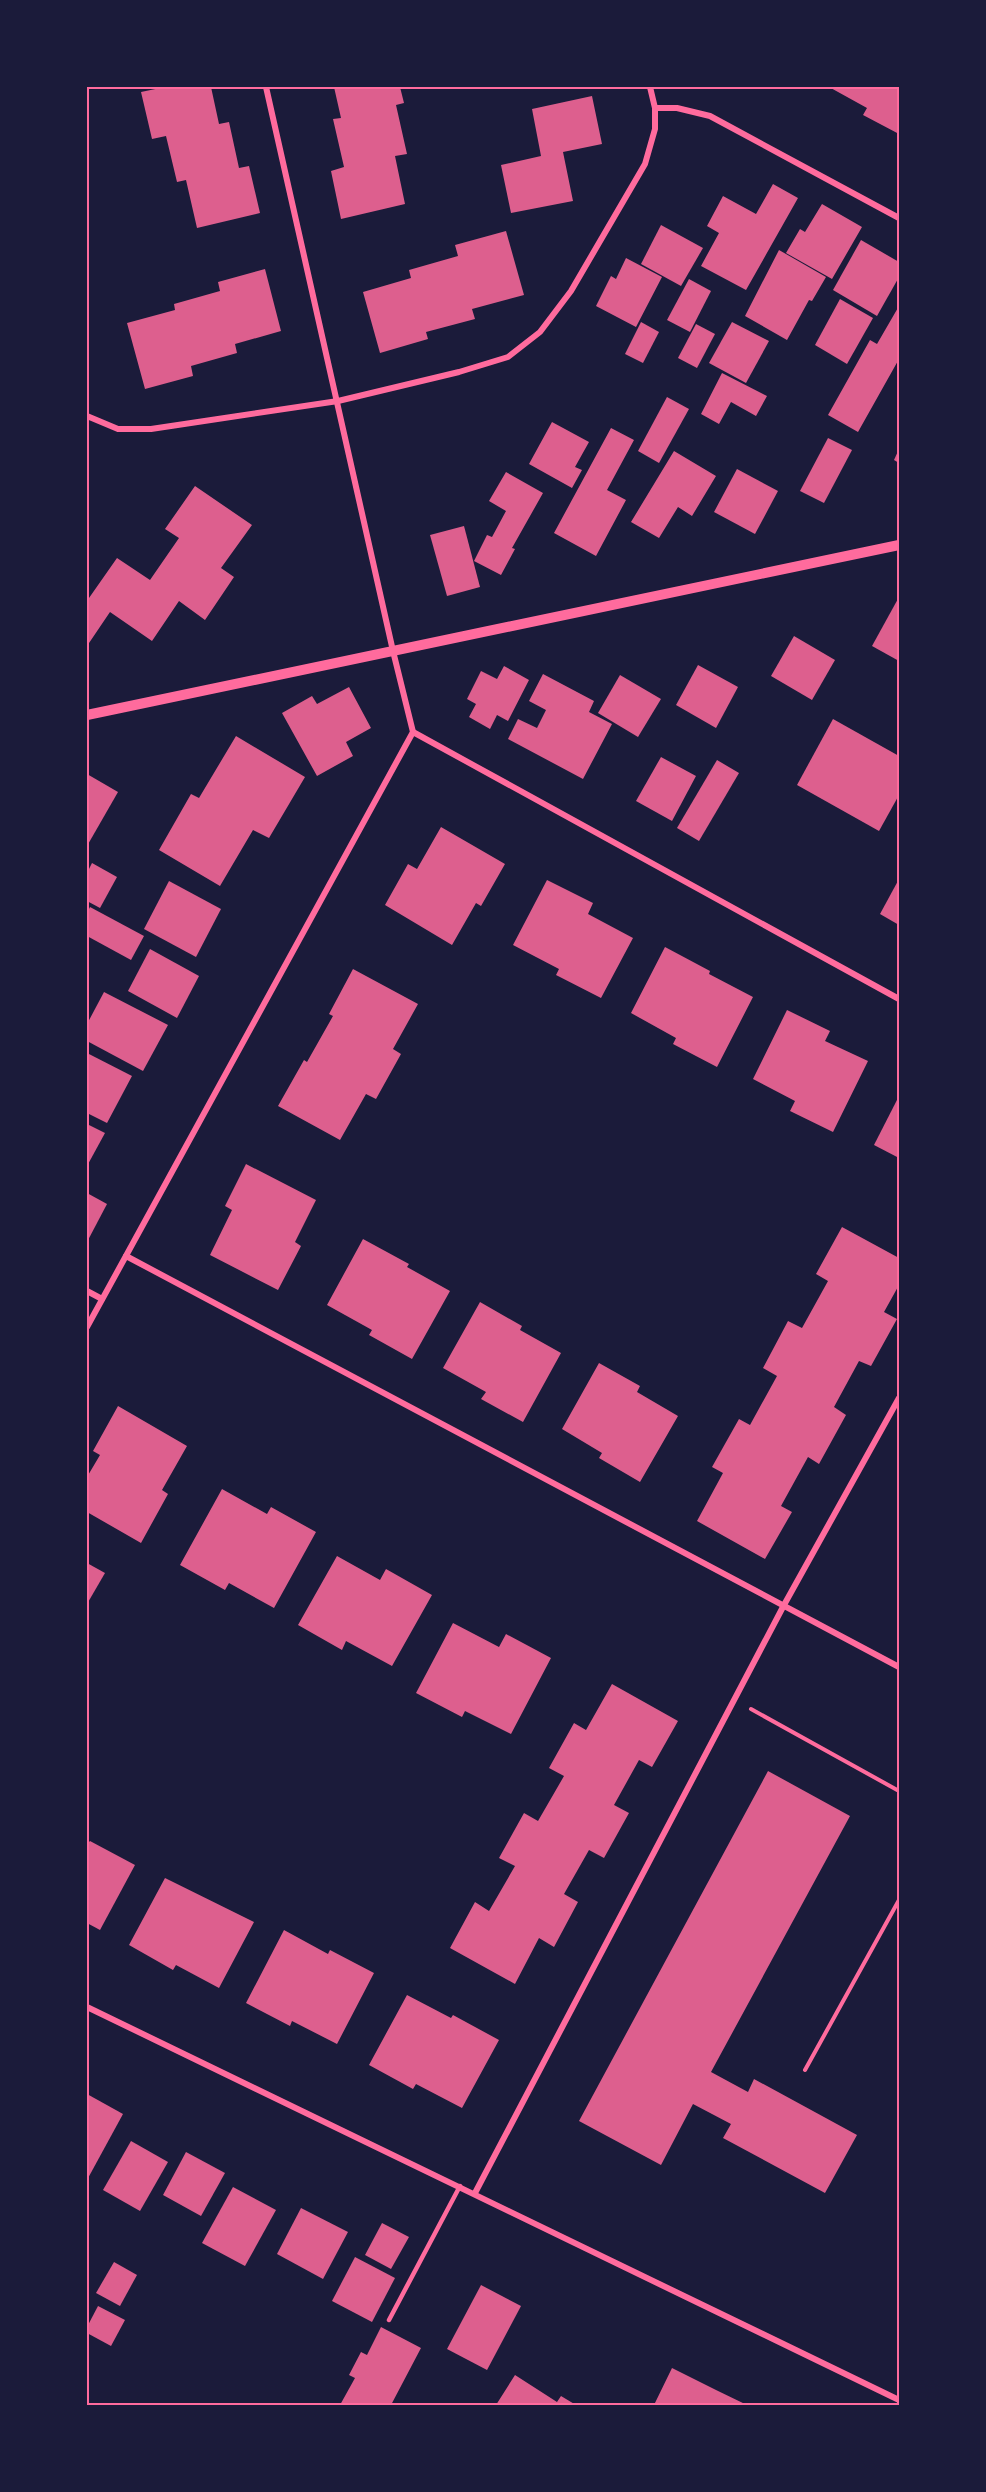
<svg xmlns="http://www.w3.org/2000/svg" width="986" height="2492" font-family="Barlow,sans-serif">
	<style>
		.building { fill: #dd5f8e }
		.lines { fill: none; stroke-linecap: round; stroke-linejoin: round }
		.path { stroke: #ff6b9d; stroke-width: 4 }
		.service { stroke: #ff6b9d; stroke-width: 4.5 }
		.minor { stroke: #ff6b9d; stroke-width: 6 }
		.tertiary { stroke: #ff6b9d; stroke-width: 10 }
		.neatline { fill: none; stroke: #ff6b9d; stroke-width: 2 }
	</style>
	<rect width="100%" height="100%" fill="#1b1b3a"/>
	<!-- building -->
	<g class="building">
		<polygon points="165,87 211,87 219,124 229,122 239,168 249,166 260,213 197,228 186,180 177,182 166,136 152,139 141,92"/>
		<polygon points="334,87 400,87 404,103 396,105 407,154 395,156 405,204 341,219 331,171 344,167 333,119 341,118"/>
		<polygon points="829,87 899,87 899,134 863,115 867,108"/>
		<polygon points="592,96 602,144 563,152 573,201 511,213 501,165 541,156 532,109"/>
		<polygon points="773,184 798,198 746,290 701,266 719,233 707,226 723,196 756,214"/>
		<polygon points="822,204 862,227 832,279 786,253 800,229 805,232"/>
		<polygon points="661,225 703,248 681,286 641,264"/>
		<polygon points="506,231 524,295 472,309 475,319 426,332 428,339 380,353 363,292 411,278 409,270 458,256 455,245"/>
		<polygon points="861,240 899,262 899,277 877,316 833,290"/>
		<polygon points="779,250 826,277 812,301 809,300 787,340 745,316"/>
		<polygon points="626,258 662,277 636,327 596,306 611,276 616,279"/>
		<polygon points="265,269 281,331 235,344 237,353 191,366 193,376 145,389 127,323 175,310 174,304 220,291 218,282"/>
		<polygon points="689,279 711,291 690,332 667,320"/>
		<polygon points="840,299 873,318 847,364 815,345"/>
		<polygon points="899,306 899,359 858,432 828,415 870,340 877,344"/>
		<polygon points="641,322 659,332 643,363 625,354"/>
		<polygon points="732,322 769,341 746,383 709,363"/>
		<polygon points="696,324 715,334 697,368 678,358"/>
		<polygon points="722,373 767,396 756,416 731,402 719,424 701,414"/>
		<polygon points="667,397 689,409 659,463 638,451"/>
		<polygon points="552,422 589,442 575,467 582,470 572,488 529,464"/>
		<polygon points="611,428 634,440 607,490 626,500 596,556 554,533"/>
		<polygon points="828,438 852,450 824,503 800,491"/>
		<polygon points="899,449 899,463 894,460"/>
		<polygon points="674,451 716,476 692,516 678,507 659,538 631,522"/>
		<polygon points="737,469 778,491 755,534 714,512"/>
		<polygon points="506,472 543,493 512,548 515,549 501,575 474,561 487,535 492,537 506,511 489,501"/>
		<polygon points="195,486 252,525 221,568 234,577 205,620 179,601 152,641 110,612 87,646 87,596 89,598 117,558 150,580 179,538 165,529"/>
		<polygon points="464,526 480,587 447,596 430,535"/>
		<polygon points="899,597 899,661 872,646"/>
		<polygon points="794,636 835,660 812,700 771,676"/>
		<polygon points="698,665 738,687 716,728 676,705"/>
		<polygon points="504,666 529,680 508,721 497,715 490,729 469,717 476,704 467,699 481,671 497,679"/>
		<polygon points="543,674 594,701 589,712 612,724 583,779 508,739 518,719 537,728 546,710 529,701"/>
		<polygon points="620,675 661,699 638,737 598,713"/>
		<polygon points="349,687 371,728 346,742 353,756 317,776 282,713 312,696 317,704"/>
		<polygon points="833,719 899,756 899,795 879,831 797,785"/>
		<polygon points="236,736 305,777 269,838 253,830 220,886 159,850 191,794 199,798"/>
		<polygon points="661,757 696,776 672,821 636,801"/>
		<polygon points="717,760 739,773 699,841 677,828"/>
		<polygon points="87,774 118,792 87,846"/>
		<polygon points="441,827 505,864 481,906 476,903 452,945 385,905 408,864 417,869"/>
		<polygon points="92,863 117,877 100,908 87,901 87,873"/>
		<polygon points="899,879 899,925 880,914"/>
		<polygon points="547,880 593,903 588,914 633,938 601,998 556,975 559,969 513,945"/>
		<polygon points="169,881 221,909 196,957 144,929"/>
		<polygon points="90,907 144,936 131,960 87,936 87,913"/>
		<polygon points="665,947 710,971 709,974 753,997 717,1067 673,1044 676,1038 631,1013"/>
		<polygon points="150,949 199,976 177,1018 128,991"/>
		<polygon points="353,969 418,1004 393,1049 401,1054 376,1099 366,1094 340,1140 278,1106 304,1060 307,1062 333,1016 329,1014"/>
		<polygon points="104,992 168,1025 143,1071 87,1041 87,1024"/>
		<polygon points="787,1010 830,1031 825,1041 868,1061 833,1132 790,1111 795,1101 753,1079"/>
		<polygon points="87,1053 132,1076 107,1123 87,1113"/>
		<polygon points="899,1096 899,1158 874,1145"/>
		<polygon points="87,1124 105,1133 87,1166"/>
		<polygon points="246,1164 316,1200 295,1242 301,1246 278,1290 210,1255 232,1210 225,1206"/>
		<polygon points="87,1193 107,1204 87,1242"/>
		<polygon points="842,1227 899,1258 899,1285 884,1312 897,1319 871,1366 859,1361 834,1407 846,1415 819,1464 808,1457 781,1506 792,1512 765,1559 697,1521 723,1473 712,1467 739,1419 750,1425 777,1376 763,1368 788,1321 802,1328 828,1281 816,1274"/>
		<polygon points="363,1239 409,1264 407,1267 450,1291 412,1359 369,1335 372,1330 327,1305"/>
		<polygon points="480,1302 522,1326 520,1330 561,1353 523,1422 481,1399 486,1392 443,1368"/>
		<polygon points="599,1363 640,1386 637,1392 678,1416 640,1482 599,1458 602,1453 562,1429"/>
		<polygon points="118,1406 187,1446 162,1490 168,1494 141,1543 87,1512 87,1477 100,1455 93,1451"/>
		<polygon points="222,1489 267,1514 271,1507 316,1532 274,1608 229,1583 225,1590 180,1565"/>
		<polygon points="337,1556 380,1580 386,1569 432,1595 392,1666 346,1641 342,1650 298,1625"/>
		<polygon points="87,1563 105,1573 87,1604"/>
		<polygon points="453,1623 499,1647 506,1634 551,1658 511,1734 465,1711 462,1717 416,1693"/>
		<polygon points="612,1684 678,1721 652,1767 639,1760 614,1805 629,1813 604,1858 589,1850 564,1894 578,1902 554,1947 539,1938 515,1984 450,1948 475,1902 489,1911 515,1866 499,1858 524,1813 538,1821 564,1776 549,1768 574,1723 586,1730"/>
		<polygon points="768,1771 850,1816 711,2072 748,2092 754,2079 857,2135 825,2193 723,2138 731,2124 693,2104 661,2165 579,2121"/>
		<polygon points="90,1841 135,1865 100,1930 87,1923 87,1844"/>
		<polygon points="165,1878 254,1922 219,1988 176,1965 173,1970 129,1945"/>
		<polygon points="284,1930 328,1954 330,1950 374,1973 337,2044 292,2021 290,2026 246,2003"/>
		<polygon points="407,1995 451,2018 453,2015 499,2040 462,2108 416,2084 413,2089 369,2065"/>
		<polygon points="87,2094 123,2114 87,2180"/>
		<polygon points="131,2141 168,2162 140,2211 103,2190"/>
		<polygon points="186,2152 225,2173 201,2216 163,2195"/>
		<polygon points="233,2187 276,2210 245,2266 202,2243"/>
		<polygon points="301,2208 348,2232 323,2279 277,2254"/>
		<polygon points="382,2223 409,2237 391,2269 365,2255"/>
		<polygon points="355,2257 395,2278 372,2322 332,2301"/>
		<polygon points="114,2262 137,2275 120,2306 96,2293"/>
		<polygon points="481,2285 521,2306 487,2370 447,2349"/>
		<polygon points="98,2306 125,2320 111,2346 87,2333 87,2327"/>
		<polygon points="381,2327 421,2348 391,2405 340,2405 355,2378 349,2375 361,2352 367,2355"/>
		<polygon points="672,2368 716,2390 747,2405 654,2405"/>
		<polygon points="515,2375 557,2402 561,2396 576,2405 496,2405"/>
	</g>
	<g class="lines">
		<!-- path -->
		<g class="path">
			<polyline points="751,1709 899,1791"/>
			<polyline points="805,2070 899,1900"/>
		</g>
		<!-- service -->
		<polyline class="service" points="389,2320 460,2186"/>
		<!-- minor -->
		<g class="minor">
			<polyline points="655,108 677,108 710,116 899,218"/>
			<polyline points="87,416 118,429 151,429 338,401 459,372 508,357 540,332 571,291 645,164 655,129 655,108 650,87"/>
			<polyline points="413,732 899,999"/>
			<polyline points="126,1256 899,1667"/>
			<polyline points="87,1291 102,1299"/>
			<polyline points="87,1327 413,732 393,651 266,87"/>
			<polyline points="87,2007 899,2400"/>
			<polyline points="475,2193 784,1605 899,1398"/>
		</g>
		<!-- tertiary -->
		<polyline class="tertiary" points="87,715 899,545"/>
	</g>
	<!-- border -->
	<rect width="986" height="2492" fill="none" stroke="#1b1b3a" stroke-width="177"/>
	<rect x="88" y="88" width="810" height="2316" class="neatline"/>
</svg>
